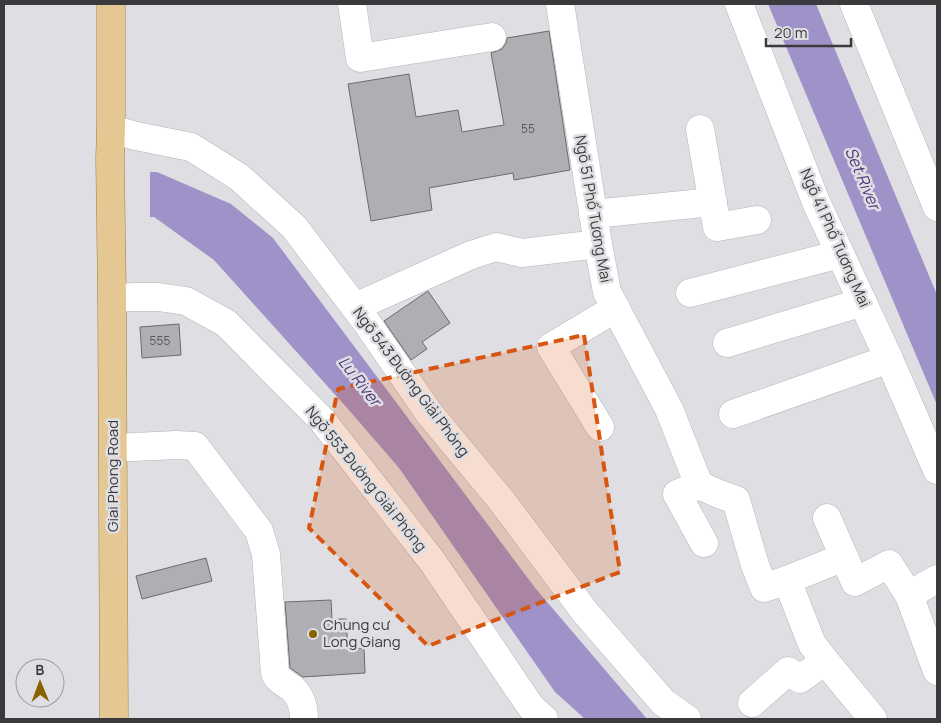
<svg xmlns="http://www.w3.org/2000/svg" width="941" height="723" font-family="Manrope,sans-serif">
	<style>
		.water { fill: #9f92c9 }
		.pier { fill: #dfdfe3 }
		.building { fill: #afaeb3; stroke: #6b6a6e }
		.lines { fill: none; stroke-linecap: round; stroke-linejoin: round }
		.minor-casing { stroke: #b5b5b9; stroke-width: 29 }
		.major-casing { stroke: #9d7e46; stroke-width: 29 }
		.minor { stroke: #fff; stroke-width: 28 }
		.major { stroke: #e4c793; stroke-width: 28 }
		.marked { fill: #d75611; fill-opacity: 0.2; stroke: #d75611; stroke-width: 4; stroke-dasharray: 10 6; stroke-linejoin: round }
		.poi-dot { fill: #8a6100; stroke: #dfdfe3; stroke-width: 2 }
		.labels { text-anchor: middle; stroke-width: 5; stroke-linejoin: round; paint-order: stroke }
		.number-label { font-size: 12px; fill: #57575a }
		.street-label { font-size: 15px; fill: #3a3a3c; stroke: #dfdfe3 }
		.poi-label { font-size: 15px; fill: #3a3a3c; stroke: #dfdfe3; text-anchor: start }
		.water-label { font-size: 16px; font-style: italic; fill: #4d387c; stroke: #dfdfe3 }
	</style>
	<rect width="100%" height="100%" fill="#dfdfe3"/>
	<!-- water -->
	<g class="water">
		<polygon points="768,4 816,4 937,295 937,405"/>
		<polygon points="157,172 231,204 273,238 536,589 647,719 585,719 555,692 399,468 348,409 214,260 154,217 4,219 4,175"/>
	</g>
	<!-- pier -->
	<polygon class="pier" points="150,170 150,220 4,222 4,173"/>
	<!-- building -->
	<g class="building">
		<polygon points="549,31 570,170 514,180 513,173 429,188 432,210 371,221 348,84 409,74 416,117 458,110 462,132 504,125 491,53 502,49 506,43 507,38"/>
		<polygon points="428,291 450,323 422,342 427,349 411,360 384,321"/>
		<polygon points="179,324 181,355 142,358 140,327"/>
		<polygon points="206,558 212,581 142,599 136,576"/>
		<polygon points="331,600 332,619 346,619 348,649 364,648 365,673 303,677 290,668 285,602"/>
	</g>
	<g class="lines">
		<defs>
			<g id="minor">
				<polyline points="352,4 360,58 492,37"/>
				<polyline points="560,4 598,244 607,292 669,409 699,485 719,494 736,500 755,565 764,588 787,580 844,557"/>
				<polyline points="739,4 816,202 889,359 937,470"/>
				<polyline points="854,4 937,207"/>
				<polyline points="111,129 136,136 191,147 239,177 294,227 367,323 429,413 501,500 585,612 663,702 687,719"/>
				<polyline points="700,129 717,227 757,220"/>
				<polyline points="593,214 713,202"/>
				<polyline points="690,293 840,254"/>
				<polyline points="112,298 137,297 158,297 186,301 226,323 322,420 432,561 531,707 544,719"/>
				<polyline points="355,307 471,255 496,247 522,253 598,244"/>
				<polyline points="727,343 863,302"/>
				<polyline points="733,414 889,359"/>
				<polyline points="600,427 551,347 616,308"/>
				<path d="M113 448 176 445 195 446 259 531 266 554 275 673C278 681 287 684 293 689 301 697 304 709 304 719"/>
				<polyline points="699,485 677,494 704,543"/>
				<polyline points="827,518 855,582 889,564 909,595 937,671"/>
				<polyline points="787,580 812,644 825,661 873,719"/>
				<polyline points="909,595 937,579"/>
				<polyline points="752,703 788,671 800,679 825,661"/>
			</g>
			<polyline id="major" points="111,4 111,129 110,158 112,298 114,719"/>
		</defs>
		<!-- minor casing -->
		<use href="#minor" class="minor-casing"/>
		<!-- major casing -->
		<use href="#major" class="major-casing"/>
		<!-- minor -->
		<use href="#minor" class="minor"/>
		<!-- major -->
		<use href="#major" class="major"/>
	</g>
	<!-- marked area -->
	<path class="marked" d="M584 335 620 572 428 646 309 528 338 389Z"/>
	<!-- markers -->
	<circle class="poi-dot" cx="313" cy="634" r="5"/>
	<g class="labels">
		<!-- number labels -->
		<g class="number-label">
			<text x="528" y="133">55</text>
			<text x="160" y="345">555</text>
		</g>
		<!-- street labels -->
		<g class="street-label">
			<text transform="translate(593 209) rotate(80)" y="5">Ngõ 51 Phố Tương Mai</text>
			<text transform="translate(835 238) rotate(66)" y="5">Ngõ 41 Phố Tương Mai</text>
			<text transform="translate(411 382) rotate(53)" y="5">Ngõ 543 Đường Giải Phóng</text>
			<text transform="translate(113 476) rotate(-90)" y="5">Giai Phong Road</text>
			<text transform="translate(366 479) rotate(51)" y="5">Ngõ 553 Đường Giải Phóng</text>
		</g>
		<!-- poi labels -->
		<g class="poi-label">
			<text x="323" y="630">Chung cư<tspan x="323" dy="17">Long Giang</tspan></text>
		</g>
		<!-- water labels -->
		<g class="water-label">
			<text transform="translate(863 178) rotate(67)" y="6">Set River</text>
			<text transform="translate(360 381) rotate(52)" y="6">Lu River</text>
		</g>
	</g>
	<!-- border -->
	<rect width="941" height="723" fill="none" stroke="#3a3a3c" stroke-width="10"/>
	<!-- north arrow -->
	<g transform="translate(40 683) rotate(359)"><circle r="24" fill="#dfdfe3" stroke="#9d9da0"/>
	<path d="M0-4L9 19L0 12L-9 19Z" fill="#8a6100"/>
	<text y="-8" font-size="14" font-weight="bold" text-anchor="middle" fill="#3a3a3c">B</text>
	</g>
	<!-- scale -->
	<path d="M766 38v8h85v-8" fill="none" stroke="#3a3a3c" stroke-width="2.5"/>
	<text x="774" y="38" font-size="15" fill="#3a3a3c" stroke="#dfdfe3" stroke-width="4" paint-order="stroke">20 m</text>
</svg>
